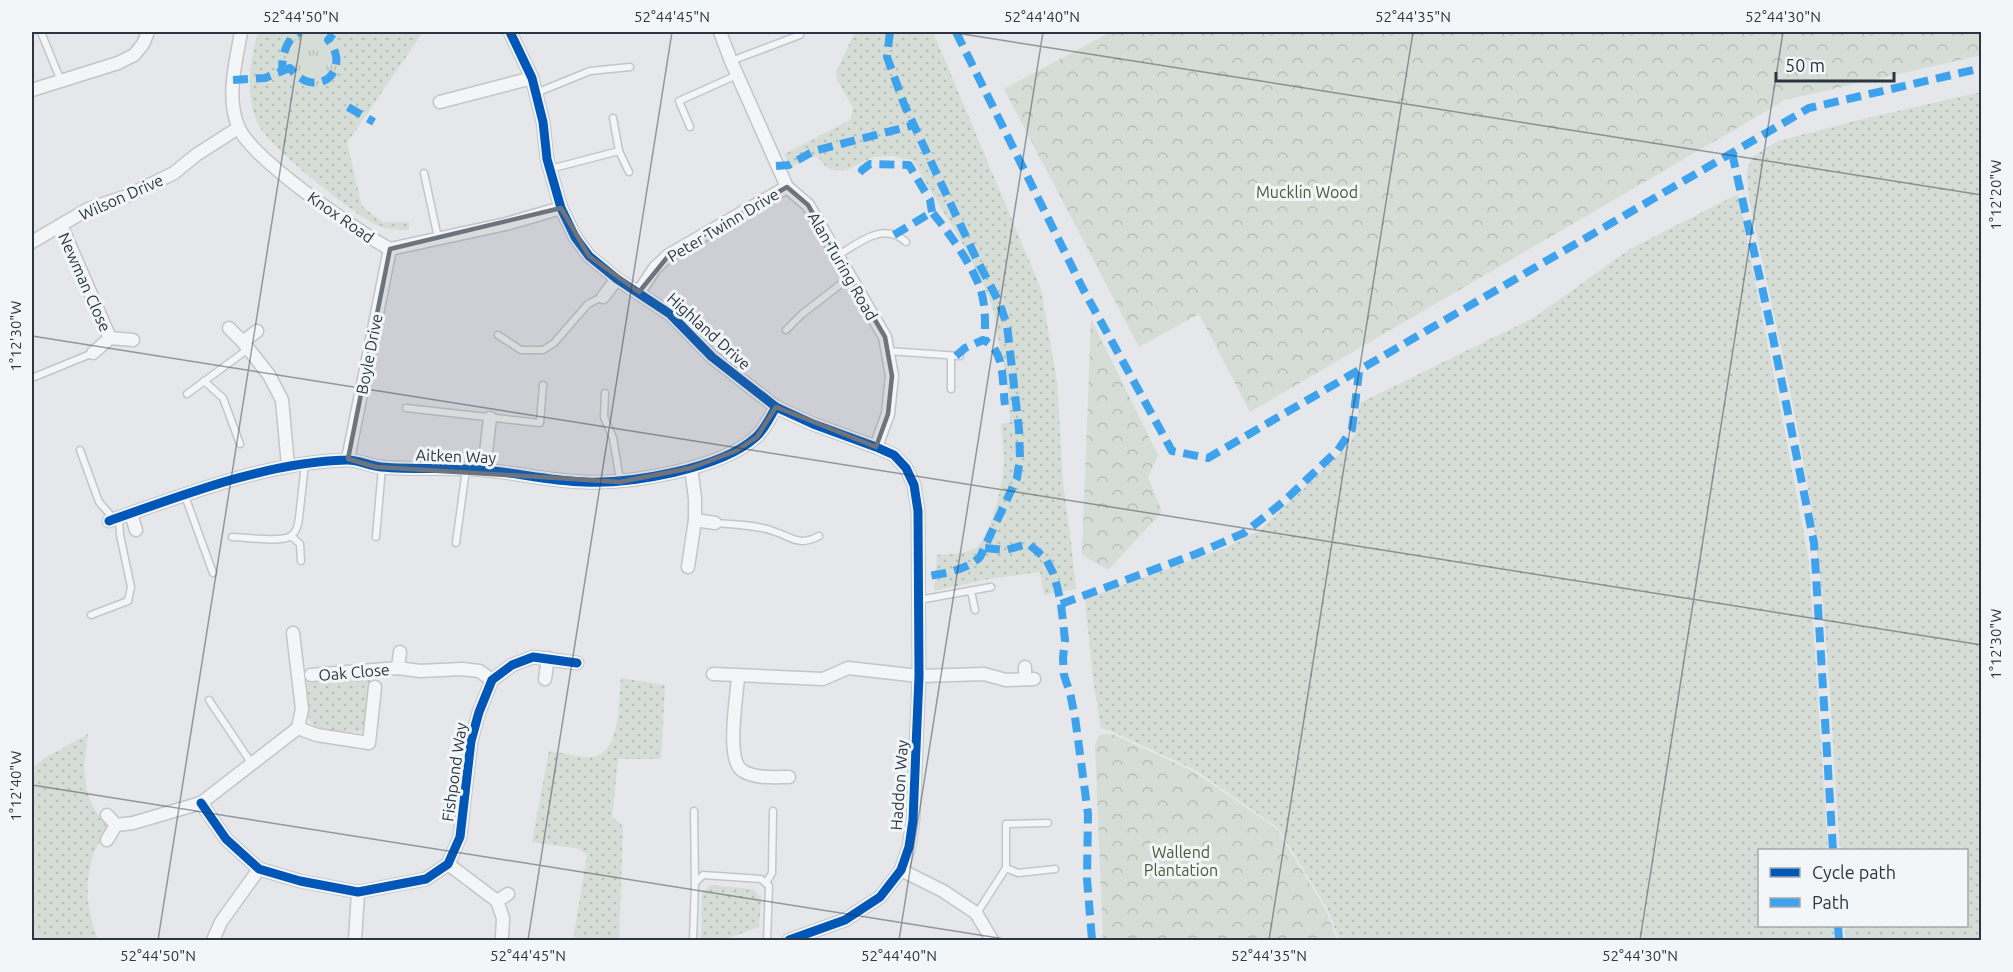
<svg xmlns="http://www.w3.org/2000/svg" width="2013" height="972" font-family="Ubuntu,sans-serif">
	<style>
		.grass { fill: url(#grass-dots) }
		.forest { fill: url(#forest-crowns) }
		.park { fill: url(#park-tufts) }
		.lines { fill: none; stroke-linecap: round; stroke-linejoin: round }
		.lane-casing { stroke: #c3c5c8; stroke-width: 9 }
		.street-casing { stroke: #c3c5c8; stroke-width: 15 }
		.lane { stroke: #f4f5f6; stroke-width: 6 }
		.street { stroke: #f4f5f6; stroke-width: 12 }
		.quiet { stroke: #3ea3ec; stroke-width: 8; stroke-dasharray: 15 8; stroke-linecap: butt }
		.cycleway-casing { stroke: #f3f6f8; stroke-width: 13 }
		.cycleway { stroke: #0057b8; stroke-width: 9 }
		.marked { fill: #6d747d; fill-opacity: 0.2; stroke: #6d747d; stroke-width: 4.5; stroke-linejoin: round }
		.ticks { fill: none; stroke: #2c3642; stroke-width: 1.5; stroke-opacity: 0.45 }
		.labels { text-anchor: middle; stroke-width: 6; stroke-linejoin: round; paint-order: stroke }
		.park-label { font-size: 16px; fill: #435d3a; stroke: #f3f6f8 }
		.street-label { font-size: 16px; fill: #2c3642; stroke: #f3f6f8 }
		.neatline { fill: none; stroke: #2c3642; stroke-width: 2 }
		.ticks-label { font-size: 15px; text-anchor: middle; fill: #2c3642 }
	</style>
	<defs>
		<pattern id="grass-dots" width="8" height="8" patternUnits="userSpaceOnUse" patternTransform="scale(1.5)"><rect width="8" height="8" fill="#d6ddd6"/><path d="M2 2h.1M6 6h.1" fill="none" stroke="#b8beb9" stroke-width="1.8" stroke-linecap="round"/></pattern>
		<pattern id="forest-crowns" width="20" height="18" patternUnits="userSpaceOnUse" patternTransform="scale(1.5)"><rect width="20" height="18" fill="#d6ddd6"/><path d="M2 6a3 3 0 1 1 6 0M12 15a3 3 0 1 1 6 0" fill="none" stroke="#b8beb9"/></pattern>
		<pattern id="park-tufts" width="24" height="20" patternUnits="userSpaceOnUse" patternTransform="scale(1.5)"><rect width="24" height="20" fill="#d6ddd6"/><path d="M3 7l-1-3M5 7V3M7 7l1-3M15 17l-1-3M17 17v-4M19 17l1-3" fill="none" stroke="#b8beb9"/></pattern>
	</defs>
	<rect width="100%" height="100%" fill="#e5e7ea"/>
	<!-- grass -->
	<g class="grass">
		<path d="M258 32H431L421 35 347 143 362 206 382 222H409V230C398 230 387 230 377 225 353 214 266 145 257 122 245 93 250 60 258 32Z"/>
		<path d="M855 32H933L1041 289 1057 382 1063 485 1071 541 1076 589 1044 595 1040 572 989 579 934 591 937 555C949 554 968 555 978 546 991 535 1004 480 1004 462 1004 450 1002 437 1001 424L1010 422C1010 403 1008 385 1004 366 1002 354 998 342 996 330 996 326 996 321 995 316 982 267 941 211 916 165L912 160 891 156 873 157 847 170 836 171 827 168 817 156 809 157 790 168 784 154 850 120 853 108 837 79 836 72Z"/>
		<path d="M1981 92V940H1846L1845 926H1966V850H1840C1832 744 1829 635 1814 529 1799 418 1772 309 1749 199L1747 171 1752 157 1778 141 1859 120Z"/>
		<polygon points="1738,194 1784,427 1809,562 1828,850 1760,850 1760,926 1834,926 1835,940 1339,940 1327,908 1278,828 1195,770 1111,731 1101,728 1093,679 1085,599 1225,548 1260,530 1347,447 1356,433 1360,403 1535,317 1630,249"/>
		<path d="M621 678 665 685 661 759H618L612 817 623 826 619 940H573L587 855 580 849 532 842 549 751C562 753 577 757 590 757 622 756 618 701 621 678Z"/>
		<path d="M370 679 365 729 360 732C348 731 316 733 310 721 307 713 308 692 307 683Z"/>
		<path d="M88 734C85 755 81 780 91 801 94 810 101 818 106 826 103 837 96 846 93 856 83 883 88 914 98 940H32V768L43 759Z"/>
		<polygon points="711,885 753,889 761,897 759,927 723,940 701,940 702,892"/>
	</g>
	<!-- forest -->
	<g class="forest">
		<polygon points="1111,32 1981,32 1982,55 1785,100 1250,412 1199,314 1139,347 1004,89"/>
		<polygon points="1091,319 1158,455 1148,477 1162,512 1108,570 1082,555"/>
		<polygon points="1112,734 1193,771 1277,829 1326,910 1337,940 1103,940 1095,745 1099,735"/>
	</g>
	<!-- park -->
	<circle class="park" cx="314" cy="60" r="28"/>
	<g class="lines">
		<defs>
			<g id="lane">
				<polyline points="41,32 61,81"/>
				<polyline points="731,61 800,35"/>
				<polyline points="536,93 590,71 630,67"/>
				<polyline points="613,118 619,151 629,172"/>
				<polyline points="690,127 679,101 737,75"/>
				<polyline points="550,169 619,151"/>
				<polyline points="424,173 438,238"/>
				<path d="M837 256C859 243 883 221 906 242"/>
				<polyline points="786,330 802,314 850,277"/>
				<polyline points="498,335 521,350 543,350 554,343 588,304 602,297"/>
				<polyline points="888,351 960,356"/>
				<polyline points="951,356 951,389"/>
				<polyline points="32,378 93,353"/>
				<polyline points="204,381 223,398 240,444"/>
				<polyline points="605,393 604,417 613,438 620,480"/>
				<polyline points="187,394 248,349"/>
				<polyline points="406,408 540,423 543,385"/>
				<polyline points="80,450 99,502 114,519"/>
				<polyline points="185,496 213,573"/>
				<path d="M715 523C733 524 756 525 773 531 792 537 798 547 819 536"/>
				<polyline points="291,536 300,544 301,561"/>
				<path d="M232 537C245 537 281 543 291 536 297 531 298 525 299 518L305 464"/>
				<polyline points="376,537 382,467"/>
				<polyline points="456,543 466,469"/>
				<polyline points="971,591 975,610"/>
				<polyline points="919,600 991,587"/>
				<polyline points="91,615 128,601 131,587 120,535 119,518"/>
				<polyline points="209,700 252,764"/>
				<polyline points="694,811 695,883"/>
				<polyline points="1006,868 1018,873 1055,869"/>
				<polyline points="766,883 772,873 773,811"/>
				<polyline points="977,913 1006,868 1006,824 1048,823"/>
				<polyline points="693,940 695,883 703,875 761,879 769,886 767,940"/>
			</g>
			<g id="street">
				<path d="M241 32C236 62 226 96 238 126 250 158 357 231 390 249L506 224 561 208"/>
				<polyline points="510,32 532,78 543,122 547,159 561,208 575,237 589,256 617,279 670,314 712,357 776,407 813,424 876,447 894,455 906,468 914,485 918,511 919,676 913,820 909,847 901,870 880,897 845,920 789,940"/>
				<polyline points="720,32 731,61 787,187 808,205 885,337 892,376 888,414 876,447"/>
				<polyline points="32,90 118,63 134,55 143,44 148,32"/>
				<polyline points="440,102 532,78"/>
				<polyline points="61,225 110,338"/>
				<polyline points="32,242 88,209 127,196 174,173 196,155 238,128"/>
				<polyline points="639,292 655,268 669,255 787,187"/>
				<polyline points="603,297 617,279"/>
				<polyline points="229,328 243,342 269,375 282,400 288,466"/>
				<polyline points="243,342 257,331"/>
				<polyline points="93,353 110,338 133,340"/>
				<polyline points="348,459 390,249"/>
				<polyline points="484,470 490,418"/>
				<polyline points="131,514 136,530"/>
				<polyline points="695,520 715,523"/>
				<path d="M109 521C183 495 267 462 346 460 357 459 369 466 381 467 416 470 450 467 485 470 518 473 551 481 584 482 630 484 721 469 756 437 765 429 770 417 776 407"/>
				<polyline points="688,567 695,520 695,498 691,468"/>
				<polyline points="1025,667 1025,679"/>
				<polyline points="398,668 400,652"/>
				<polyline points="713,674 823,679 848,668 919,676 984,674 1006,680 1034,679"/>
				<polyline points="311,675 398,668 420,671 462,669 479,671 492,680"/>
				<path d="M738 677C737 696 725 761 743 771 756 779 775 777 789 777"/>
				<polyline points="545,679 548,658"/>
				<polyline points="298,728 317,735 369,743 375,687"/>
				<polyline points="201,803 226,839 259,869 300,881 358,892 426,879 448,864 460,837 471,741 479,712 492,680 512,665 533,657 577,663"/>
				<polyline points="107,815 116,825 107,840"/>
				<polyline points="116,825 133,823 201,803 298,728 302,709 293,633"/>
				<polyline points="448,864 497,901 503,918 502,937"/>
				<polyline points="901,870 943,891 976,913 992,940"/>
				<polyline points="497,901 508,894"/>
				<polyline points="213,940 221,922 259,869"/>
				<polyline points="355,940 358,892"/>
			</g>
		</defs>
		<!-- lane casing -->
		<use href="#lane" class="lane-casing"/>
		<!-- street casing -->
		<use href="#street" class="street-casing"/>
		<!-- lane -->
		<use href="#lane" class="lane"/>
		<!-- street -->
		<use href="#street" class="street"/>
		<!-- quiet -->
		<g class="quiet">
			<path d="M890 32 887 57 904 104 976 258 999 302 1007 325 1019 429 1020 458 1017 478 980 557C965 572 938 574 918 578"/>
			<polyline points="956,32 1083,289 1172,451 1208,458 1809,108 1982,68"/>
			<path d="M282 71 290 68C317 103 353 69 328 40L333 34"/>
			<path d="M233 80 265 78 282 71C282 56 286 38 300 32"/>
			<polyline points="348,107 374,122"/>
			<polyline points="1732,153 1771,328 1814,543 1833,850"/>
			<polyline points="776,166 789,165 814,151 914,125"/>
			<polyline points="865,172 862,170 870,164 909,165 930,200 932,212"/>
			<path d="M894 235 932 212C949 233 971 263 980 288 986 304 985 324 985 340"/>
			<path d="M956 356 965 348 983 340C1006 349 1002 384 1005 405"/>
			<polyline points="985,548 1006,550 1024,545 1030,545 1046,559 1053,573 1057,586 1061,604 1065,640 1063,658 1064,675 1070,693 1075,717 1088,814 1087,879 1092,940"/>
			<polyline points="1061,604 1196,554 1244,533 1283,502 1338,450 1352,429 1359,372"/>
			<polyline points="1838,926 1839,940"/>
		</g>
		<defs>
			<g id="cycleway">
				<polyline points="510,32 532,78 543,122 547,159 561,208 575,237 589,256 617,279 670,314 712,357 776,407 813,424 876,447 894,455 906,468 914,485 918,511 919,676 913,820 909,847 901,870 880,897 845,920 789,940"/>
				<path d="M109 521C183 495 267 462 346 460 357 459 369 466 381 467 416 470 450 467 485 470 518 473 551 481 584 482 630 484 721 469 756 437 765 429 770 417 776 407"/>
				<polyline points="201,803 226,839 259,869 300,881 358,892 426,879 448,864 460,837 471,741 479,712 492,680 512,665 533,657 577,663"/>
			</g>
		</defs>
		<!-- cycleway casing -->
		<use href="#cycleway" class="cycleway-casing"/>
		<!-- cycleway -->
		<use href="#cycleway" class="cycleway"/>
	</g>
	<!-- marked area -->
	<path class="marked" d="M787 187 808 205 885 337 892 376 888 414 876 447 776 407 757 437 736 451 691 468 620 482 376 467 348 459 390 249 561 208 589 256 639 292 669 255Z"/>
	<!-- ticks -->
	<path class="ticks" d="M950 32 1982 195M32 336 1982 645M32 785 1011 940M158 940 302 32M528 940 672 32M899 940 1043 32M1269 940 1413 32M1640 940 1783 32"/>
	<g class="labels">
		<!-- park labels -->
		<g class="park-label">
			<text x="1307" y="198">Mucklin Wood</text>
			<text x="1181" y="858">Wallend<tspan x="1181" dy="18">Plantation</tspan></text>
		</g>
		<!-- street labels -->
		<g class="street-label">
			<text transform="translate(121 197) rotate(-24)" y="6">Wilson Drive</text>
			<text transform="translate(341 217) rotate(35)" y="6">Knox Road</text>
			<text transform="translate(723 225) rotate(-31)" y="6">Peter Twinn Drive</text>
			<text transform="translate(843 266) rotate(60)" y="6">Alan Turing Road</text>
			<text transform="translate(85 282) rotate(66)" y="6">Newman Close</text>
			<text transform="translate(709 331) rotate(42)" y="6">Highland Drive</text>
			<text transform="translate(369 354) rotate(-79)" y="6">Boyle Drive</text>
			<text transform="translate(456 456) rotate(2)" y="6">Aitken Way</text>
			<text transform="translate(354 672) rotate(-5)" y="6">Oak Close</text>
			<text transform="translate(454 772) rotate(-82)" y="6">Fishpond Way</text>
			<text transform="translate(899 785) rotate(-86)" y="6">Haddon Way</text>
		</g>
	</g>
	<!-- border -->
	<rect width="2013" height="972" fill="none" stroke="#f3f6f8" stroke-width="66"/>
	<!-- legend -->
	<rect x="1758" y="849" width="210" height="78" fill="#f3f6f8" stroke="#a3a9af" stroke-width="1.5"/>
	<rect x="1770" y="868" width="30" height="9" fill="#0057b8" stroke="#a3a9af" stroke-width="1.5"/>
	<text x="1812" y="879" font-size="18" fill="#2c3642">Cycle path</text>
	<rect x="1770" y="898" width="30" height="9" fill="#3ea3ec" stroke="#a3a9af" stroke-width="1.5"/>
	<text x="1812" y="909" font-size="18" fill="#2c3642">Path</text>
	<!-- scale -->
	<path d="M1776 72v9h118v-9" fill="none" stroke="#2c3642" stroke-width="3"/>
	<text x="1785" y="72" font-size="18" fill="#2c3642" stroke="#f3f6f8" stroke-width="4.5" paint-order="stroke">50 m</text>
	<rect x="33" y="33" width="1947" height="906" class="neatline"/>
	<g class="ticks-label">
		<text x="301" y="22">52°44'50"N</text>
		<text x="672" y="22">52°44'45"N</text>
		<text x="1042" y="22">52°44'40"N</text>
		<text x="1413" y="22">52°44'35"N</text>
		<text x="1783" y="22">52°44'30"N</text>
		<text transform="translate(1996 195) rotate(-90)" y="5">1°12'20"W</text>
		<text transform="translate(16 336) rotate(-90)" y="5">1°12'30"W</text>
		<text transform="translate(1996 644) rotate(-90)" y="5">1°12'30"W</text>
		<text transform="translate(16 786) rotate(-90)" y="5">1°12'40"W</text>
		<text x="158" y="961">52°44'50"N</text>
		<text x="528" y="961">52°44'45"N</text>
		<text x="899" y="961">52°44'40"N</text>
		<text x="1269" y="961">52°44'35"N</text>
		<text x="1640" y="961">52°44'30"N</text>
	</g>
</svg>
